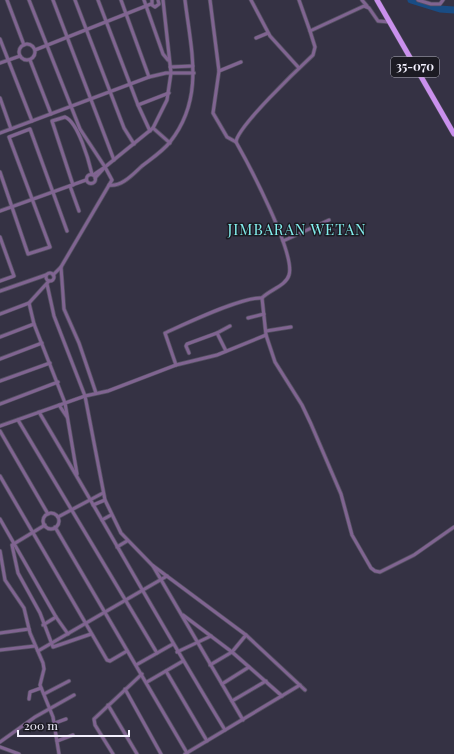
<svg xmlns="http://www.w3.org/2000/svg" width="454" height="754" font-family="'Playfair Display',serif">
	<style>
		.lines { fill: none; stroke-linecap: round; stroke-linejoin: round }
		.river { stroke: #194c84; stroke-width: 7 }
		.street-casing { stroke: #545162; stroke-width: 4.5 }
		.primary-casing { stroke: #545162; stroke-width: 6 }
		.street { stroke: #806491; stroke-width: 3 }
		.primary { stroke: #ca90ed; stroke-width: 5 }
		.labels { text-anchor: middle; stroke-width: 3; stroke-linejoin: round; paint-order: stroke }
		.shield { fill: #1c1b23; stroke: #b3b2bd; stroke-width: 1 }
		.shield-label { font-size: 12px; font-weight: bold; fill: #f4f2ff }
		.quarter-label { font-size: 15px; letter-spacing: 1px; fill: #84f0ef; stroke: #1c1b23 }
	</style>
	<rect width="100%" height="100%" fill="#353244"/>
	<g class="lines">
		<!-- river -->
		<polyline class="river" points="411,0 440,9 454,10"/>
		<defs>
			<g id="street">
				<polyline points="7,0 24,45"/>
				<polyline points="29,0 80,129 105,167"/>
				<polyline points="53,0 114,160"/>
				<polyline points="75,0 124,128 134,144"/>
				<polyline points="98,0 138,105 150,131"/>
				<polyline points="121,0 149,77"/>
				<polyline points="144,0 163,54 168,60"/>
				<polyline points="152,0 152,5 155,7 159,4 158,0"/>
				<polyline points="210,0 219,71 213,113 227,137 236,142"/>
				<polyline points="251,0 270,36 299,68"/>
				<polyline points="299,0 310,31"/>
				<polyline points="362,0 367,6"/>
				<polyline points="418,0 431,4 440,4 443,0"/>
				<path d="M390 22 378 21 369 8 364 6 310 31 315 47 313 55C299 68 237 127 236 142 248 163 296 254 289 275 286 286 269 290 262 298L266 335 275 362 302 405 311 424 341 494 352 535 371 568 375 571 380 572 414 555 454 527"/>
				<polyline points="256,38 268,33"/>
				<polyline points="0,39 32,121"/>
				<circle cx="27" cy="52" r="8"/>
				<polyline points="35,50 151,4"/>
				<polyline points="30,60 51,114"/>
				<polyline points="0,63 20,56"/>
				<polyline points="170,67 193,66"/>
				<polyline points="219,71 241,62"/>
				<polyline points="0,98 11,129"/>
				<polyline points="138,105 169,93"/>
				<polyline points="153,128 170,143"/>
				<polyline points="0,133 149,77 166,73 194,73"/>
				<polyline points="0,172 28,254 50,247 9,137 30,129 67,231"/>
				<circle cx="91" cy="179" r="4.5"/>
				<polyline points="93,175 105,167"/>
				<polyline points="95,178 105,167"/>
				<path d="M73 185 52 121 65 117C78 122 89 161 92 174"/>
				<path d="M109 185C122 187 133 174 142 166 151 159 163 151 170 142 205 98 191 50 185 0"/>
				<polyline points="70,186 79,211"/>
				<polyline points="0,211 86,180"/>
				<polyline points="0,237 14,276 0,281"/>
				<polyline points="283,241 329,220"/>
				<polyline points="61,267 64,309 79,343 96,393"/>
				<circle cx="50" cy="277" r="4"/>
				<polyline points="53,275 61,267 112,180 105,167 153,128 167,100 171,73 163,0"/>
				<polyline points="47,284 54,316 85,396 105,500 121,533 152,565 246,635 305,690"/>
				<polyline points="0,291 46,275"/>
				<polyline points="29,303 34,324 65,403 77,474"/>
				<polyline points="0,314 29,303 49,281"/>
				<polyline points="248,318 264,314"/>
				<polyline points="266,331 291,327"/>
				<polyline points="217,333 226,351"/>
				<polyline points="0,337 34,324"/>
				<polyline points="189,353 186,346 187,344 217,333 230,326"/>
				<polyline points="0,359 42,343"/>
				<path d="M176 365 165 333C185 324 243 296 262 298"/>
				<polyline points="0,381 50,363"/>
				<polyline points="0,404 58,382"/>
				<polyline points="59,405 67,417"/>
				<path d="M39 412C102 518 161 625 225 730"/>
				<polyline points="18,420 157,653"/>
				<polyline points="0,426 85,396 108,391 176,365 217,355 266,335"/>
				<polyline points="0,431 48,514"/>
				<polyline points="0,476 107,660 110,661 127,651"/>
				<polyline points="93,505 105,500"/>
				<circle cx="51" cy="521" r="8"/>
				<polyline points="58,517 103,493"/>
				<polyline points="0,519 56,617 68,634"/>
				<polyline points="102,520 111,515"/>
				<polyline points="45,525 12,545 18,573 40,613 53,647 91,634"/>
				<polyline points="55,527 187,753"/>
				<polyline points="117,547 127,541"/>
				<polyline points="0,551 5,580 24,608 30,633 43,663 44,669 40,685 53,717 59,754"/>
				<polyline points="153,566 243,720"/>
				<polyline points="183,615 232,652 282,696"/>
				<polyline points="43,625 56,617"/>
				<polyline points="0,633 29,629"/>
				<polyline points="0,650 35,646"/>
				<polyline points="38,651 167,576"/>
				<polyline points="177,652 211,636"/>
				<polyline points="136,665 173,644"/>
				<polyline points="210,665 232,652 246,635"/>
				<polyline points="166,671 207,741"/>
				<polyline points="147,682 183,661"/>
				<polyline points="222,684 249,667"/>
				<polyline points="125,689 161,754"/>
				<polyline points="44,694 69,681"/>
				<polyline points="29,699 30,692 41,688"/>
				<polyline points="232,701 266,681"/>
				<polyline points="108,705 137,754"/>
				<polyline points="55,723 66,719"/>
				<polyline points="57,741 73,735"/>
				<polyline points="0,742 35,717 74,695"/>
				<polyline points="0,747 19,754"/>
				<polyline points="113,754 95,725 94,719 142,674"/>
				<polyline points="185,754 300,685"/>
			</g>
			<polyline id="primary" points="377,0 454,134"/>
		</defs>
		<!-- street casing -->
		<use href="#street" class="street-casing"/>
		<!-- primary casing -->
		<use href="#primary" class="primary-casing"/>
		<!-- street -->
		<use href="#street" class="street"/>
		<!-- primary -->
		<use href="#primary" class="primary"/>
	</g>
	<g class="labels">
		<!-- shield labels -->
		<rect class="shield" x="391" y="57" width="48" height="20" rx="3"/>
		<g class="shield-label">
			<text x="415" y="71">35-070</text>
		</g>
		<!-- quarter labels -->
		<g class="quarter-label">
			<text x="297" y="235">JIMBARAN WETAN</text>
		</g>
	</g>
	<!-- scale -->
	<path d="M18 730v6h111v-6" fill="none" stroke="#f4f2ff" stroke-width="2"/>
	<text x="24" y="730" font-size="12" fill="#f4f2ff" stroke="#1c1b23" stroke-width="3" paint-order="stroke">200 m</text>
</svg>
